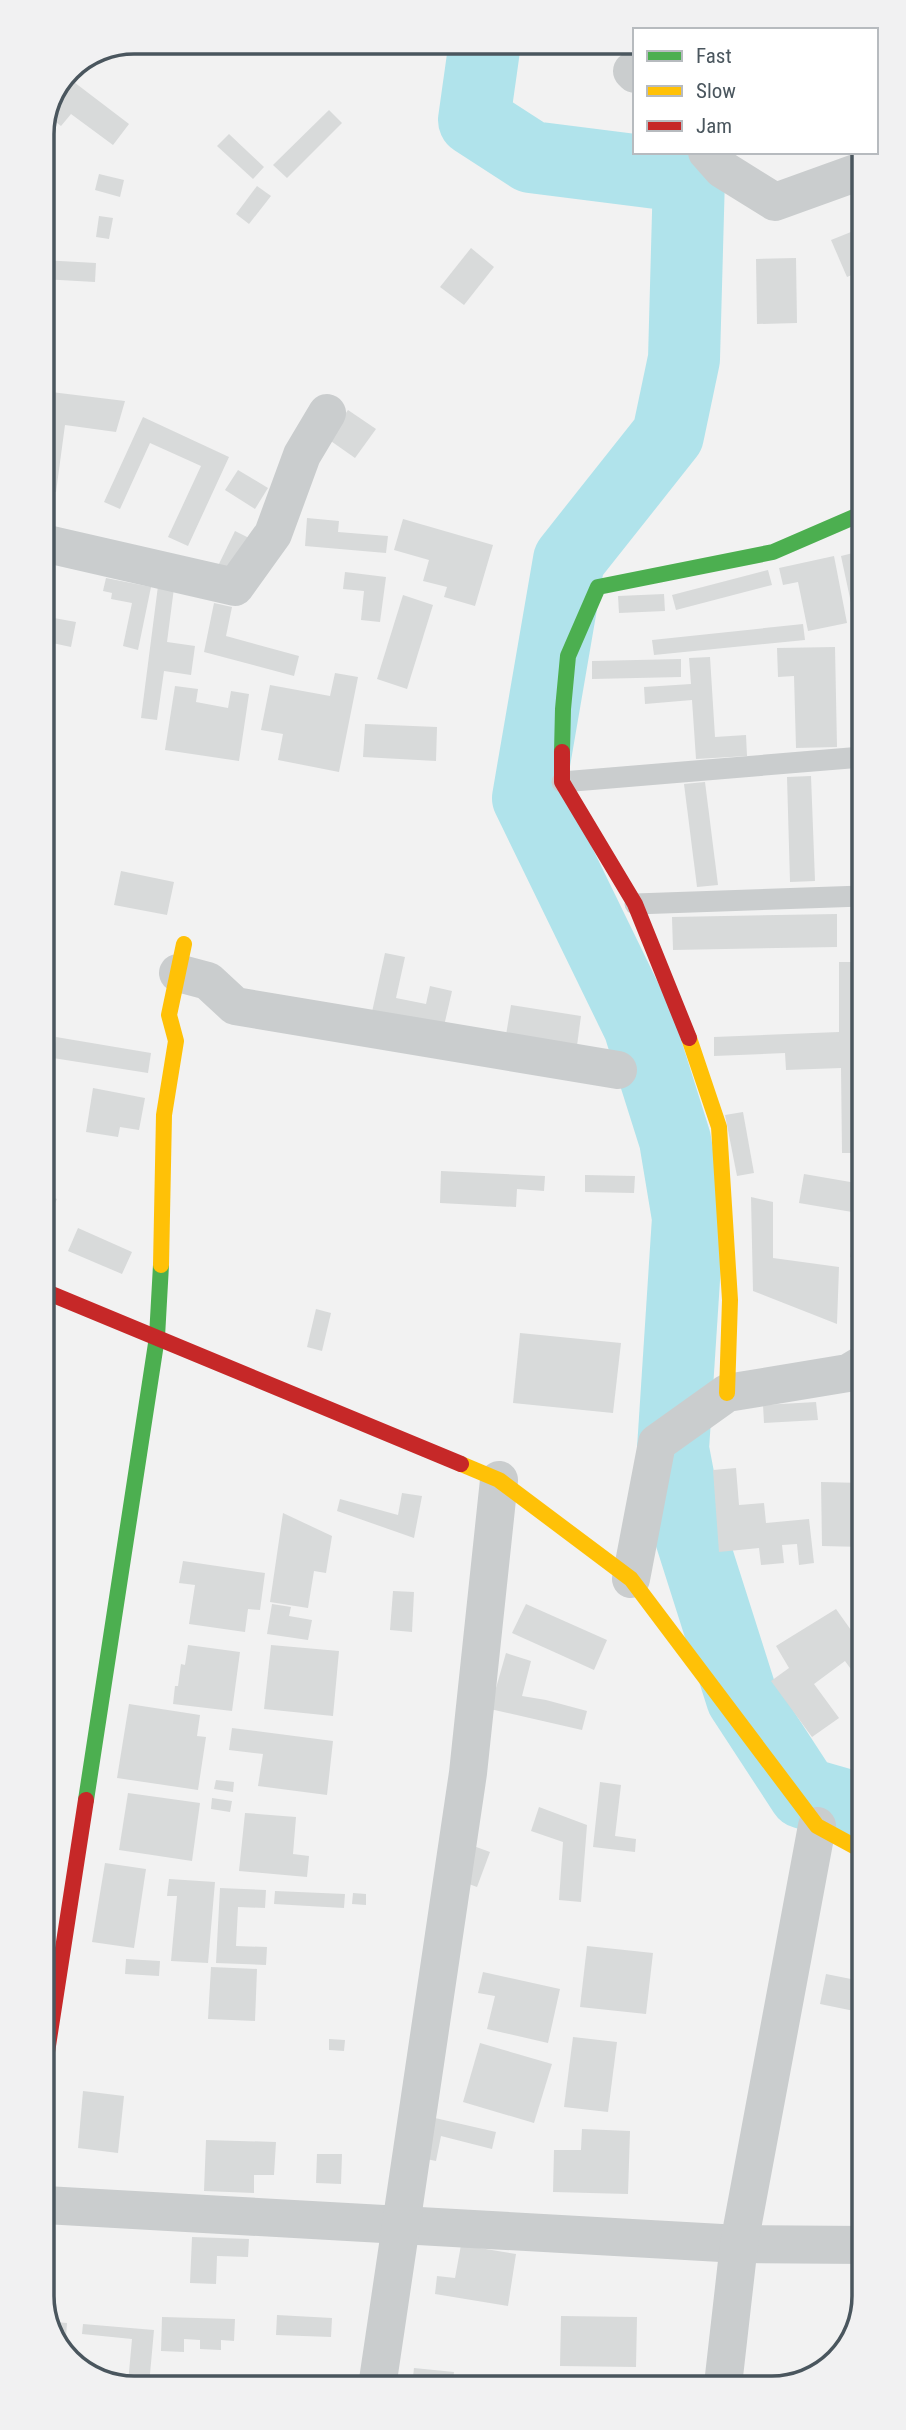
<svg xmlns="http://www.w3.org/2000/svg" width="906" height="2430" font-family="'Roboto Condensed',sans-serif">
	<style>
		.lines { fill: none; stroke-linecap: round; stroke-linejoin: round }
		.river { stroke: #b0e3eb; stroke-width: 72 }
		.building { fill: #d8dada }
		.lane { stroke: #cacdce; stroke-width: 21 }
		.street { stroke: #cacdce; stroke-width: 38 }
		.fast { stroke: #4caf50; stroke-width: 16 }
		.slow { stroke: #ffc107; stroke-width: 16 }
		.jam { stroke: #c62828; stroke-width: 16 }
		.rim { fill: none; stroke: #4a565e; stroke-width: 3.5 }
	</style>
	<rect width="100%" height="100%" fill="#f2f2f2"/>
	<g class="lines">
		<!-- river -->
		<polyline class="river" points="485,42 474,120 531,157 689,177 684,359 668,435 569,560 528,798 639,1026 675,1140 688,1218 673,1449 688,1528 742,1698 804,1793 863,1810"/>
	</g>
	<!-- building -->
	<g class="building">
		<polygon points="210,42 231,42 228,50"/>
		<polygon points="273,42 298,42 294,52"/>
		<polygon points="66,76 129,124 113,145 71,114 61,126 48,116"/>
		<polygon points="329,110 342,123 287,178 273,165"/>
		<polygon points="229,134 264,167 253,179 217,146"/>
		<polygon points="99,174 124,180 120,197 95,190"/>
		<polygon points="257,186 271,196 249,224 236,214"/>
		<polygon points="99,216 113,218 109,239 96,237"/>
		<polygon points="861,228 861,271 847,277 831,240"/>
		<polygon points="471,248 494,267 464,305 440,287"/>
		<polygon points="796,258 797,323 757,324 756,259"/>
		<polygon points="42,260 96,263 95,282 42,279"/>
		<polygon points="43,391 125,401 116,432 65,425 56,492 43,490 49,443 43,443"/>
		<polygon points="348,410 376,429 355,458 328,439"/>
		<polygon points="143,417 229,457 188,546 168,537 201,466 150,443 120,509 104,502"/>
		<polygon points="238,470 268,488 255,509 225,490"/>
		<polygon points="307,518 339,521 338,532 388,536 386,553 305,546"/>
		<polygon points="403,519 493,545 475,606 444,597 447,587 423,581 429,560 394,550"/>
		<polygon points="235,531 251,539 232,576 217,568"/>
		<polygon points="861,551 861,601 851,603 841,556"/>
		<polygon points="834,556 847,623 808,631 798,582 783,585 779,568"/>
		<polygon points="768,570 772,585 676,610 672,595"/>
		<polygon points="345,572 386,577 380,622 361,620 364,591 343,589"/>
		<polygon points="106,578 151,587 138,650 123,646 132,603 111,599 112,593 103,591"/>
		<polygon points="158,586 174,588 167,642 195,646 191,675 164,671 157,720 141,718"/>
		<polygon points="664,594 665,611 619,613 618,596"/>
		<polygon points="403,595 433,605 407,689 377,679"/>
		<polygon points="214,603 232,607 226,636 299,656 294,676 204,652"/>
		<polygon points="43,616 76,622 71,647 43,641"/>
		<polygon points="803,624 805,640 654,655 652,640"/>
		<polygon points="835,647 837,747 796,748 794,676 778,677 777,648"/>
		<polygon points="710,657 715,737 746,735 747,756 696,759 692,700 645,704 644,687 691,684 689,658"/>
		<polygon points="681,659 681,677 592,679 592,661"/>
		<polygon points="335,673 358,677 339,772 278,760 283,734 261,730 270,685 330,696"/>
		<polygon points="175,686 198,689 196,702 228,708 231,691 249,694 239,761 165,750"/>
		<polygon points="365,724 437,727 436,761 363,757"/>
		<polygon points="43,749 54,753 46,779 43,778"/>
		<polygon points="811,776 815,881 790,882 787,777"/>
		<polygon points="705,782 718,885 697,887 684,784"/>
		<polygon points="121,871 174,882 167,915 114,905"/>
		<polygon points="837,914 837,947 673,950 672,917"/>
		<polygon points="385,953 405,957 396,998 426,1004 430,986 452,991 444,1026 372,1012"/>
		<polygon points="839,962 862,962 862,1153 842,1153 841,1068 786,1070 785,1053 714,1056 714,1037 839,1032"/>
		<polygon points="511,1005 581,1016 576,1053 505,1041"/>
		<polygon points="56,1037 151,1053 148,1073 53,1058"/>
		<polygon points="93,1088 145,1098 139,1130 120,1127 118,1137 86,1132"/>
		<polygon points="743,1112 754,1173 737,1176 725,1115"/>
		<polygon points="441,1171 545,1176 544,1191 517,1189 516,1207 440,1203"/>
		<polygon points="804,1174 862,1184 862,1260 850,1257 858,1213 799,1203"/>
		<polygon points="585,1175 635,1176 634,1193 585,1192"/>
		<polygon points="44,1193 57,1199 49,1215 44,1213"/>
		<polygon points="751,1197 773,1202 773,1258 839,1267 837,1324 753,1291"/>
		<polygon points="78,1228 132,1252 122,1274 68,1251"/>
		<polygon points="316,1309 331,1313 322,1351 307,1347"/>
		<polygon points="520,1333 621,1343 613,1413 513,1403"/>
		<polygon points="816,1402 818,1420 764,1423 763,1405"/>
		<polygon points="736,1468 739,1505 764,1503 766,1523 809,1519 814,1563 799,1565 797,1544 782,1545 784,1563 761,1565 759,1548 719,1552 713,1470"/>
		<polygon points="821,1482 863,1483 863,1547 822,1546"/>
		<polygon points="402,1493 422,1496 414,1538 337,1511 340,1499 398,1515"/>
		<polygon points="283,1513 332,1536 326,1573 314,1571 308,1608 270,1602"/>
		<polygon points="183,1561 265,1573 260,1610 248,1609 245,1632 189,1624 195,1585 179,1583"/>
		<polygon points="393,1591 414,1592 412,1632 390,1630"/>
		<polygon points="272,1604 291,1607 289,1616 312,1620 308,1640 267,1634"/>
		<polygon points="526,1604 607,1640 594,1670 512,1633"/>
		<polygon points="836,1609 863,1647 863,1677 859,1680 845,1661 814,1684 839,1718 812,1737 771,1681 789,1668 776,1646"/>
		<polygon points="188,1645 240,1652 232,1711 173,1704 175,1686 178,1686 181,1664 185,1665"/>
		<polygon points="271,1645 339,1651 333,1716 264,1709"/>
		<polygon points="506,1653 531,1661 522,1696 546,1700 587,1711 582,1730 490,1709"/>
		<polygon points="129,1704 200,1715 197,1736 206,1737 198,1790 117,1778"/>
		<polygon points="232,1728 333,1741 327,1795 258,1786 263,1754 229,1750"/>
		<polygon points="216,1780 234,1782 233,1792 214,1789"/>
		<polygon points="600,1782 621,1785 615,1836 636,1839 635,1852 593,1847"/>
		<polygon points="128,1793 200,1803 192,1861 119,1850"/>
		<polygon points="212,1798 232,1801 230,1812 211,1809"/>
		<polygon points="539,1807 587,1825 581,1902 559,1900 563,1842 531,1831"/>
		<polygon points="245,1813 296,1817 293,1854 309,1856 307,1877 239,1871"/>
		<polygon points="468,1844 490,1852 477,1887 455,1879"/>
		<polygon points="105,1863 146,1869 134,1948 92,1942"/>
		<polygon points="169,1879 215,1882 208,1963 171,1961 177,1896 167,1896"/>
		<polygon points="220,1888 266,1890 265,1908 238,1907 236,1946 267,1947 266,1965 216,1963"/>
		<polygon points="275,1891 345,1894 344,1908 274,1904"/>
		<polygon points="353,1893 366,1894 366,1905 352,1904"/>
		<polygon points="587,1946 653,1953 646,2014 580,2007"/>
		<polygon points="855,1957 863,1958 864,2013 820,2004 826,1974 851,1979"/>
		<polygon points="126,1959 160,1961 159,1976 125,1974"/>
		<polygon points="211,1967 257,1969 255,2021 208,2019"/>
		<polygon points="483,1972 560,1989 548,2043 487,2029 495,1996 478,1993"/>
		<polygon points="573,2037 617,2042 608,2112 564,2107"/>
		<polygon points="329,2039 345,2040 344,2051 329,2050"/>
		<polygon points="480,2043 552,2064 534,2123 463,2102"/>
		<polygon points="83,2091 124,2096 118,2153 78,2148"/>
		<polygon points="422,2115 496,2132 492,2149 441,2136 436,2161 412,2156"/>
		<polygon points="582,2129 630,2131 628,2194 553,2192 554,2150 581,2150"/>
		<polygon points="206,2140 276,2142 274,2175 254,2175 254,2193 204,2191"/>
		<polygon points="317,2154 342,2154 341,2184 316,2183"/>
		<polygon points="192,2237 249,2239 248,2257 217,2256 216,2284 190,2283"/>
		<polygon points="461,2245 516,2254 508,2306 435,2294 437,2276 455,2278"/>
		<polygon points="277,2315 332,2318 331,2337 276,2335"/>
		<polygon points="561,2316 637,2317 636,2367 560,2366"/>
		<polygon points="162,2317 235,2319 234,2341 221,2340 221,2350 200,2349 200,2340 184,2339 184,2352 161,2351"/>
		<polygon points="54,2322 67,2323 65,2351 53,2332"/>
		<polygon points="83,2324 154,2330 149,2385 128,2383 132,2339 82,2334"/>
		<polygon points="414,2368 454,2372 452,2386 412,2386"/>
		<polygon points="796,2379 796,2385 779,2385 779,2384"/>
	</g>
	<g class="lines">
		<!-- lane -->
		<g class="lane">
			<polyline points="562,782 862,757"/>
			<polyline points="635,904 862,896"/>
		</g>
		<!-- street -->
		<g class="street">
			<polyline points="632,71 635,74"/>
			<polyline points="707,152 722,169 775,202 861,171"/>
			<polyline points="43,543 235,587 273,534 302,455 327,413"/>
			<polyline points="178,973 208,981 235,1006 618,1070"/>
			<polyline points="631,1579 657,1443 727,1393 848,1373 863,1364"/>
			<polyline points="45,2205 739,2244 864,2245"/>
			<polyline points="723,2385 739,2244 817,1826"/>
			<polyline points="377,2387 468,1773 499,1480"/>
		</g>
		<!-- fast -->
		<g class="fast">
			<polyline points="562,752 563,709 568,656 598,587 773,552 861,514"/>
			<polyline points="86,1800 157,1337 161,1265"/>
		</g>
		<!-- slow -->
		<g class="slow">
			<polyline points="689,1038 719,1127 730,1300 727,1393"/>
			<polyline points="161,1265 164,1115 176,1041 169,1015 184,944"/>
			<polyline points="461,1464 499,1480 631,1579 817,1826 863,1851"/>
		</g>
		<!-- jam -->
		<g class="jam">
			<polyline points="562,752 562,782 635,904 689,1038"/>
			<polyline points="44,1291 461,1464"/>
			<polyline points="45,2065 86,1800"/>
		</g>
	</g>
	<!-- crop -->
	<path d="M0 0H906V2430H0ZM134 54H772A80 80 0 0 1 852 134V2296A80 80 0 0 1 772 2376H134A80 80 0 0 1 54 2296V134A80 80 0 0 1 134 54Z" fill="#f1f1f2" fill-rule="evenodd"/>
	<path class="rim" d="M134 54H772A80 80 0 0 1 852 134V2296A80 80 0 0 1 772 2376H134A80 80 0 0 1 54 2296V134A80 80 0 0 1 134 54Z"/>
	<!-- legend -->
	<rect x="633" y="28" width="245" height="126" fill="#ffffff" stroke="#b7bbbf" stroke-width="2"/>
	<rect x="647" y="51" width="35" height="10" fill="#4caf50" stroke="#b7bbbf" stroke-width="2"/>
	<text x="696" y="63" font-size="21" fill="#4a565e">Fast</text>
	<rect x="647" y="86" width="35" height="10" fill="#ffc107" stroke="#b7bbbf" stroke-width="2"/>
	<text x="696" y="98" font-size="21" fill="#4a565e">Slow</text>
	<rect x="647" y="121" width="35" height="10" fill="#c62828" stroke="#b7bbbf" stroke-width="2"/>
	<text x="696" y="133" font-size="21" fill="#4a565e">Jam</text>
</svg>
